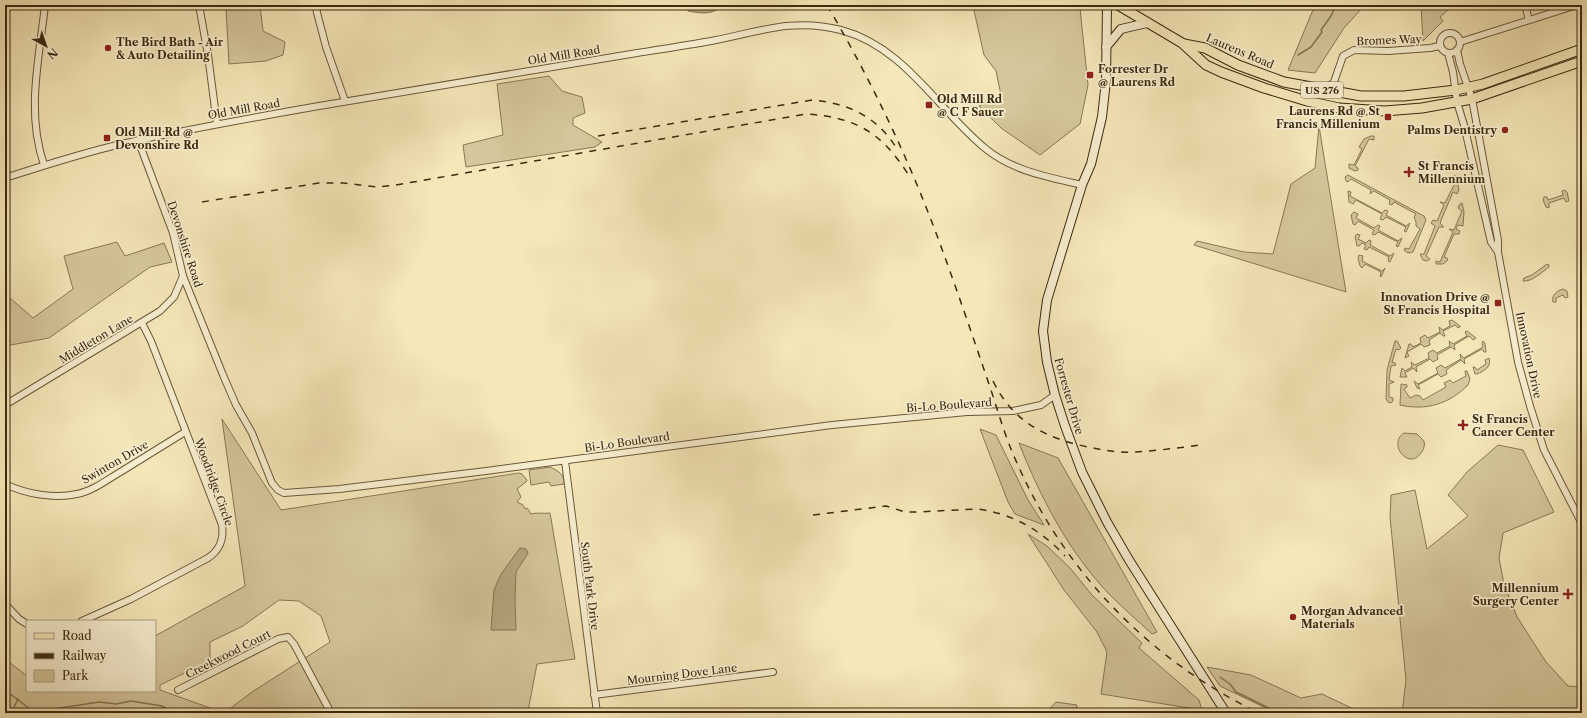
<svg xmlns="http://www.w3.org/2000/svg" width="1587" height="718" font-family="'Libre Caslon Text',serif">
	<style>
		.green { fill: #d5c79b; stroke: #887855; fill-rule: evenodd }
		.water { fill: #b6a77f; stroke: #857552 }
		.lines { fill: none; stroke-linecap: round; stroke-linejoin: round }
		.stream { stroke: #857552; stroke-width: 1.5 }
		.street-casing { stroke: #6a5939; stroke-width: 8 }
		.secondary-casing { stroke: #3b2a0f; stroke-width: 10 }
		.primary-casing { stroke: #3b2a0f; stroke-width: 11 }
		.street { stroke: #f8efd1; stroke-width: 6 }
		.secondary { stroke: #f8efd1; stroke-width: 8 }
		.primary { stroke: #f5e7b8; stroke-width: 9 }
		.rail { stroke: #3b2a0f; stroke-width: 1.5; stroke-dasharray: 7 7; stroke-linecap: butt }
		.poi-dot { fill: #8f2418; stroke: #f8efd1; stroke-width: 1.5 }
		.labels { text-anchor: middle; stroke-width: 3.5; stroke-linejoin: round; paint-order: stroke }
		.shield { fill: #f8efd1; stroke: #746549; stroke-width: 1 }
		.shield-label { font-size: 10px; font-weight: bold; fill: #3b2a0f }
		.street-label { font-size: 11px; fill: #3b2a0f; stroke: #f8efd1 }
		.poi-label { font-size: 11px; font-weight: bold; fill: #3b2a0f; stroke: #f8efd1; text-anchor: start }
	</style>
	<rect width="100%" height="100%" fill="#f5e7b8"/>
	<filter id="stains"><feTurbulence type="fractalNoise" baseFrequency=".005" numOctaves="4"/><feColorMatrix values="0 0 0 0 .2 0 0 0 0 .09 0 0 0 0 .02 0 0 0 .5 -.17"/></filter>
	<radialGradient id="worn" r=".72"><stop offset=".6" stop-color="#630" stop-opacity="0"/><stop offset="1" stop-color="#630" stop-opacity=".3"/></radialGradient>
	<!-- green -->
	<g class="green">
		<polygon points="237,5 260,5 263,31 285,42 283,55 266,61 229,64 226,8"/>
		<polygon points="977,5 1075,5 1080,8 1088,85 1080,124 1040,155 1001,128 979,106 1001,95 996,71 984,55 973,6"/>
		<polygon points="1315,5 1365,5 1344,28 1315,73 1288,70"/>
		<polygon points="1421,5 1454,5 1440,17 1443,21 1423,41"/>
		<polygon points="549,76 562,91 582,97 585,113 573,118 573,125 602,142 595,147 466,167 463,145 503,135 497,84"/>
		<polygon points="1319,126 1346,292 1194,245 1197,241 1244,252 1273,254 1291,184 1315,168"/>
		<polygon points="1371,136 1374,136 1374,140 1369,139 1355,166 1358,168 1358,170 1355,171 1349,168 1349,164 1354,165 1362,149 1359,147 1364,139"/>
		<polygon points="1348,175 1424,216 1426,220 1413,252 1408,253 1404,250 1405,248 1409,249 1420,229 1416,226 1416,222 1414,217 1416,214 1394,202 1392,205 1389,204 1390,200 1374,191 1370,194 1371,190 1351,179 1348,182 1346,181 1345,177"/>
		<polygon points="1455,175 1459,189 1458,192 1457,194 1453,192 1440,223 1444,227 1439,227 1426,256 1430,259 1427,261 1423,260 1420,254 1424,254 1435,226 1431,223 1433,220 1437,221 1444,205 1440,202 1445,203 1455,183 1452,179"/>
		<polygon points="1564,190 1567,192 1569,201 1566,202 1564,198 1549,203 1549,208 1546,207 1543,200 1544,197 1547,197 1548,200 1563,195 1562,191"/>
		<polygon points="1348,191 1351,192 1350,196 1382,213 1385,210 1388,211 1386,215 1406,226 1410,223 1406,232 1404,231 1406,227 1386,217 1383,220 1380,219 1382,214 1356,200 1353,204 1349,202"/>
		<polygon points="1462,203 1464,212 1463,226 1458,225 1456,229 1460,231 1459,234 1454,234 1444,257 1447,258 1448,260 1443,264 1436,264 1436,261 1440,262 1453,232 1449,229 1454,230 1462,211 1458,208 1460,204"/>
		<polygon points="1354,212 1358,214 1356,218 1374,228 1378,225 1380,226 1378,230 1398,241 1402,238 1398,247 1396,246 1398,242 1378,232 1375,235 1372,234 1374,230 1358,221 1355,225 1353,224 1351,215"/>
		<polygon points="1357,234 1360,235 1358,239 1366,243 1369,240 1371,241 1370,245 1390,256 1394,253 1390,262 1388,261 1389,257 1369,247 1367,250 1364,249 1366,245 1362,243 1359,246 1357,246 1355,236"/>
		<polygon points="117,242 125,256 164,243 172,262 150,267 49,338 5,346 5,299 10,298 33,318 73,289 64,256"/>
		<polygon points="1359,255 1363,256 1362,261 1382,271 1385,268 1381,277 1380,276 1381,272 1365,264 1362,268 1360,266 1358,258"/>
		<path d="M1547 264 1549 265V267C1542 272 1532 282 1523 281L1524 278 1532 275Z"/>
		<path d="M1563 289 1567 291 1568 297 1565 298 1563 295 1556 298V302H1553C1551 295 1557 291 1563 289Z"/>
		<polygon points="1452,320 1460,326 1460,327 1458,328 1455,325 1443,331 1445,336 1443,336 1440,333 1429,340 1430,345 1424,347 1421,344 1407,352 1409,356 1405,358 1409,344 1411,344 1413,347 1421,343 1420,338 1425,335 1428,338 1440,332 1439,327 1443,330 1450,326 1449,321"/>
		<polygon points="1467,331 1476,338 1473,340 1469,336 1454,345 1455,350 1451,347 1437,355 1438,359 1433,362 1430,359 1416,367 1417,372 1413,368 1405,373 1407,377 1400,377 1402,368 1405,371 1412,367 1411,362 1415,365 1429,358 1428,353 1433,350 1437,353 1450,346 1449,341 1453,344 1467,336 1465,332"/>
		<polygon points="1395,341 1397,341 1401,348 1399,350 1396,349 1392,362 1395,363 1396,365 1391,366 1389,380 1394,382 1389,384 1389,397 1393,398 1393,401 1391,403 1388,402 1386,399 1387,370"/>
		<polygon points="1483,341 1485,343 1486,352 1484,352 1482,349 1464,359 1465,364 1461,360 1446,370 1447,374 1441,377 1438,374 1418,385 1420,389 1417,388 1414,381 1418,384 1438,373 1436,368 1441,365 1445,368 1461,359 1460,354 1464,358 1483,347 1482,343"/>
		<path d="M1489 358C1492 367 1484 371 1477 374H1475L1473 367H1475L1477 370 1486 364 1485 360Z"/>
		<path d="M1465 371H1467L1470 379 1468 385C1449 404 1426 411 1400 405L1401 384 1407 385V387L1404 389 1410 398 1416 395 1420 396 1423 400 1446 387 1444 383 1450 380 1453 383 1466 376Z"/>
		<path d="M222 419 281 510 519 473 522 474 527 480 526 482 517 489 521 497 517 502 523 505 525 509 527 508 531 514C538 512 543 514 550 513L575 659 537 664 528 711 553 713H5V659L27 676V691H155V636L245 586ZM279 600 299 601 321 616 330 642 252 692 227 711 210 708 160 690V685L210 661V642L243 626Z"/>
		<polygon points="980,429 996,435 1028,500 1044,525 1015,514 1008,502"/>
		<path d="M1404 433 1417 434 1424 441C1425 445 1424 449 1421 453 1409 471 1387 444 1404 433Z"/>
		<path d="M1019 443 1058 458 1157 632 1152 634C1138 621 1123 608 1109 594 1069 552 1040 497 1019 443Z"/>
		<polygon points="1498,445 1523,450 1554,512 1503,533 1499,558 1504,584 1517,617 1546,662 1568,686 1582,687 1582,713 1402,713 1406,680 1390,517 1391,495 1415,490 1427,549 1468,516 1448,495 1467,472"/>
		<path d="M550 467C558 471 565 474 564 484L551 486 549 482 531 485 529 470Z"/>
		<polygon points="1028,534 1047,546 1070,568 1092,595 1142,643 1139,648 1199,700 1202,710 1101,694 1107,652 1097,632 1064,590"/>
		<polygon points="1207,667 1251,675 1301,698 1322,694 1362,713 1276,713 1220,686"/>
		<polygon points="1056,702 1077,705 1076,713 1046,713"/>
	</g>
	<!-- water -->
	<g class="water">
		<path d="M687 5H722C713 16 700 13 688 11Z"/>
		<polygon points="520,548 526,549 528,553 516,572 515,599 516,630 491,630 494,590 501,574"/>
	</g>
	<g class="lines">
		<!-- stream -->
		<g class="stream">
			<polyline points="1298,55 1311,47 1322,32 1321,30 1331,16 1336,5"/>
			<polyline points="1220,677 1230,684 1236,692 1279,713"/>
			<polyline points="5,690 34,712 99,702 116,704 131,701 162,706 173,713"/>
			<polyline points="11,713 18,699"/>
			<polyline points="402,713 404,711 416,713"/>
		</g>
		<defs>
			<g id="street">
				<polyline points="199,5 208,55 217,124"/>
				<polyline points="315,5 326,47 345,101"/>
				<polyline points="1525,5 1529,20"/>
				<circle cx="1450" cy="43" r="10"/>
				<polyline points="1460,42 1577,5"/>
				<polyline points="1457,50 1460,64 1472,99 1498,240 1498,252 1518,362 1530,406 1544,450 1582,524"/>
				<polyline points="1448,53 1453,72 1457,102 1464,125 1491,242 1498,252"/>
				<polyline points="1324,90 1334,82 1343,56 1354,50 1388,51 1430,48 1440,46"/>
				<polyline points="138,140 173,233 183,276 223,375 236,405 252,433 272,483 278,490 284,493 339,489 486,471 832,425 967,412 1013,411 1041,405 1055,395"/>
				<path d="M44 165C26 112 39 60 45 5"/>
				<path d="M5 178C45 165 85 152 126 143 188 129 251 118 313 107 421 88 529 70 637 53 663 49 690 45 716 40 761 31 794 18 841 30 905 47 937 109 986 149 1013 171 1048 177 1082 185"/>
				<polyline points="5,405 160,311 174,297 183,276"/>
				<polyline points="565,461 597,713"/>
				<path d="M5 484C26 494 54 499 77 494 93 491 108 479 122 471 143 458 164 445 185 432"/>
				<polyline points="5,604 19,619 27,624"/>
				<path d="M82 621 131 599 208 558C220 550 224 539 222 525L151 341 142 323"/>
				<polyline points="178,690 278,639 288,637 294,644 331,713"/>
				<polyline points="594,695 773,672"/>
			</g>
			<g id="secondary">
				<polyline points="1107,5 1106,81 1102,117 1091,164 1082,185 1047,300 1043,331 1047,362 1055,395 1065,426 1082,472 1107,522 1129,560 1226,713"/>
				<polyline points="1106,47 1121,29 1147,23"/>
			</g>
			<g id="primary">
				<polyline points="1118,5 1182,43 1206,65 1221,72 1264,88 1307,101 1339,108 1385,111 1422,108 1472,99 1582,61"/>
				<polyline points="1184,44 1205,48 1238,65 1284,82 1361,96 1404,96 1456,90 1483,84 1582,49"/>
			</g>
		</defs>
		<!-- street casing -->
		<use href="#street" class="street-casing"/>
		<!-- secondary casing -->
		<use href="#secondary" class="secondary-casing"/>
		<!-- primary casing -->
		<use href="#primary" class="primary-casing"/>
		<!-- street -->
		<use href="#street" class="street"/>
		<!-- secondary -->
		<use href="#secondary" class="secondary"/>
		<!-- primary -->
		<use href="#primary" class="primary"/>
		<!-- rail -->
		<g class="rail">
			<path d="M827 5C871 80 909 159 939 241 957 290 974 340 991 390 999 415 1006 439 1017 463 1065 573 1151 661 1259 713"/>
			<path d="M598 136 812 100C848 103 878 117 897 149"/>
			<path d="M202 202 319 183H343L377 187 396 185 806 114C855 117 881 132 908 174"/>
			<path d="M993 381C1013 422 1045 438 1088 447 1103 450 1118 453 1133 452 1155 451 1178 448 1200 445"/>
			<path d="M813 515 886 506 905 512H916L978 509C1013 514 1041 530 1065 556"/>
		</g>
	</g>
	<!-- markers -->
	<g class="poi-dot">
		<circle cx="108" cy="48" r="4"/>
		<rect x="1086" y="71" width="8" height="8" rx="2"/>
		<rect x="925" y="101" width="8" height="8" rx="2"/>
		<rect x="1384" y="113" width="8" height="8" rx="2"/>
		<circle cx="1505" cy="130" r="4"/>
		<rect x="103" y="134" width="8" height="8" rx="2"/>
		<path d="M1407 166h4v4h4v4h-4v4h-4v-4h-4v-4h4z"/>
		<rect x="1494" y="299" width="8" height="8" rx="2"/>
		<path d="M1461 419h4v4h4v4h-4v4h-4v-4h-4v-4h4z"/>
		<path d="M1566 588h4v4h4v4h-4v4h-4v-4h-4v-4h4z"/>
		<circle cx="1293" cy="617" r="4"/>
	</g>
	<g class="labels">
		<!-- shield labels -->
		<rect class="shield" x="1301" y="82" width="42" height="16" rx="3"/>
		<g class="shield-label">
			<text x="1322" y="94">US 276</text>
		</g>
		<!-- street labels -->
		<g class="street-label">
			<text transform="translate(1389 40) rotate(-2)" y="4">Bromes Way</text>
			<text transform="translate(1240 51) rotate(23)" y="4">Laurens Road</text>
			<text transform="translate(564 55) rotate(-9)" y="4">Old Mill Road</text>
			<text transform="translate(244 109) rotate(-10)" y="4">Old Mill Road</text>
			<text transform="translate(185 244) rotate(72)" y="4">Devonshire Road</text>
			<text transform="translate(96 339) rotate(-31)" y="4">Middleton Lane</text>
			<text transform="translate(1529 355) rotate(78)" y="4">Innovation Drive</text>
			<text transform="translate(1069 396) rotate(74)" y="4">Forrester Drive</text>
			<text transform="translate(949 405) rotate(-4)" y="4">Bi-Lo Boulevard</text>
			<text transform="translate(627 442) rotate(-8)" y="4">Bi-Lo Boulevard</text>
			<text transform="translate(115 462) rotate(-30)" y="4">Swinton Drive</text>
			<text transform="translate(214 482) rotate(70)" y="4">Woodridge Circle</text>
			<text transform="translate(590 586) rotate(83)" y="4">South Park Drive</text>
			<text transform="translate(228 654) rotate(-27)" y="4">Creekwood Court</text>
			<text transform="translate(682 674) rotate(-7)" y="4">Mourning Dove Lane</text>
		</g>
		<!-- poi labels -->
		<g class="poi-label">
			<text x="116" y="46">The Bird Bath - Air<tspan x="116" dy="13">&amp; Auto Detailing</tspan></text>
			<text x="1098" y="73">Forrester Dr<tspan x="1098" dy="13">@ Laurens Rd</tspan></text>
			<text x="937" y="103">Old Mill Rd<tspan x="937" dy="13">@ C F Sauer</tspan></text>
			<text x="1380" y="115" text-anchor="end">Laurens Rd @ St<tspan x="1380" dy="13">Francis Millenium</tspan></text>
			<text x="1497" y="134" text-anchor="end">Palms Dentistry</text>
			<text x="115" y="136">Old Mill Rd @<tspan x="115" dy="13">Devonshire Rd</tspan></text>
			<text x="1418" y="170">St Francis<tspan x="1418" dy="13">Millennium</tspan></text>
			<text x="1490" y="301" text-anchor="end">Innovation Drive @<tspan x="1490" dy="13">St Francis Hospital</tspan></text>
			<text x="1472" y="423">St Francis<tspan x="1472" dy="13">Cancer Center</tspan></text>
			<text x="1559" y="592" text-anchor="end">Millennium<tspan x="1559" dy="13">Surgery Center</tspan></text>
			<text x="1301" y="615">Morgan Advanced<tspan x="1301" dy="13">Materials</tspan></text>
		</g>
	</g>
	<!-- margin -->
	<rect width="1587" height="718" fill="none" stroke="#f5e7b8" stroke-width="20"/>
	<rect x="6" y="6" width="1575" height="706" fill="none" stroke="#3b2a0f" stroke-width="2"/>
	<rect x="10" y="10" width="1567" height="698" fill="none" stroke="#3b2a0f"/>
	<!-- legend -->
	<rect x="26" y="620" width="130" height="72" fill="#f8efd1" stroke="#aca083"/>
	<rect x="34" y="633" width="20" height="6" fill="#f5e7b8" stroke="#aca083"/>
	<text x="62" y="640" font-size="12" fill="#3b2a0f">Road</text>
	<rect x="34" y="653" width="20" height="6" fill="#3b2a0f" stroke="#aca083"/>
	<text x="62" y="660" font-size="12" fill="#3b2a0f">Railway</text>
	<rect x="34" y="670" width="20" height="12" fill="#d5c79b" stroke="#aca083"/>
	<text x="62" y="680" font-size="12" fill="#3b2a0f">Park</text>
	<!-- north arrow -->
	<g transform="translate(46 46) rotate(140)" stroke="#f8efd1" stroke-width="3" paint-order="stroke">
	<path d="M0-3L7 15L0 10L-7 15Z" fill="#3b2a0f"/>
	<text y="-6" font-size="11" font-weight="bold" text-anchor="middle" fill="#3b2a0f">N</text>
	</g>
	<rect width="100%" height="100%" filter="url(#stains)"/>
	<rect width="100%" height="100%" fill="url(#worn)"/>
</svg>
